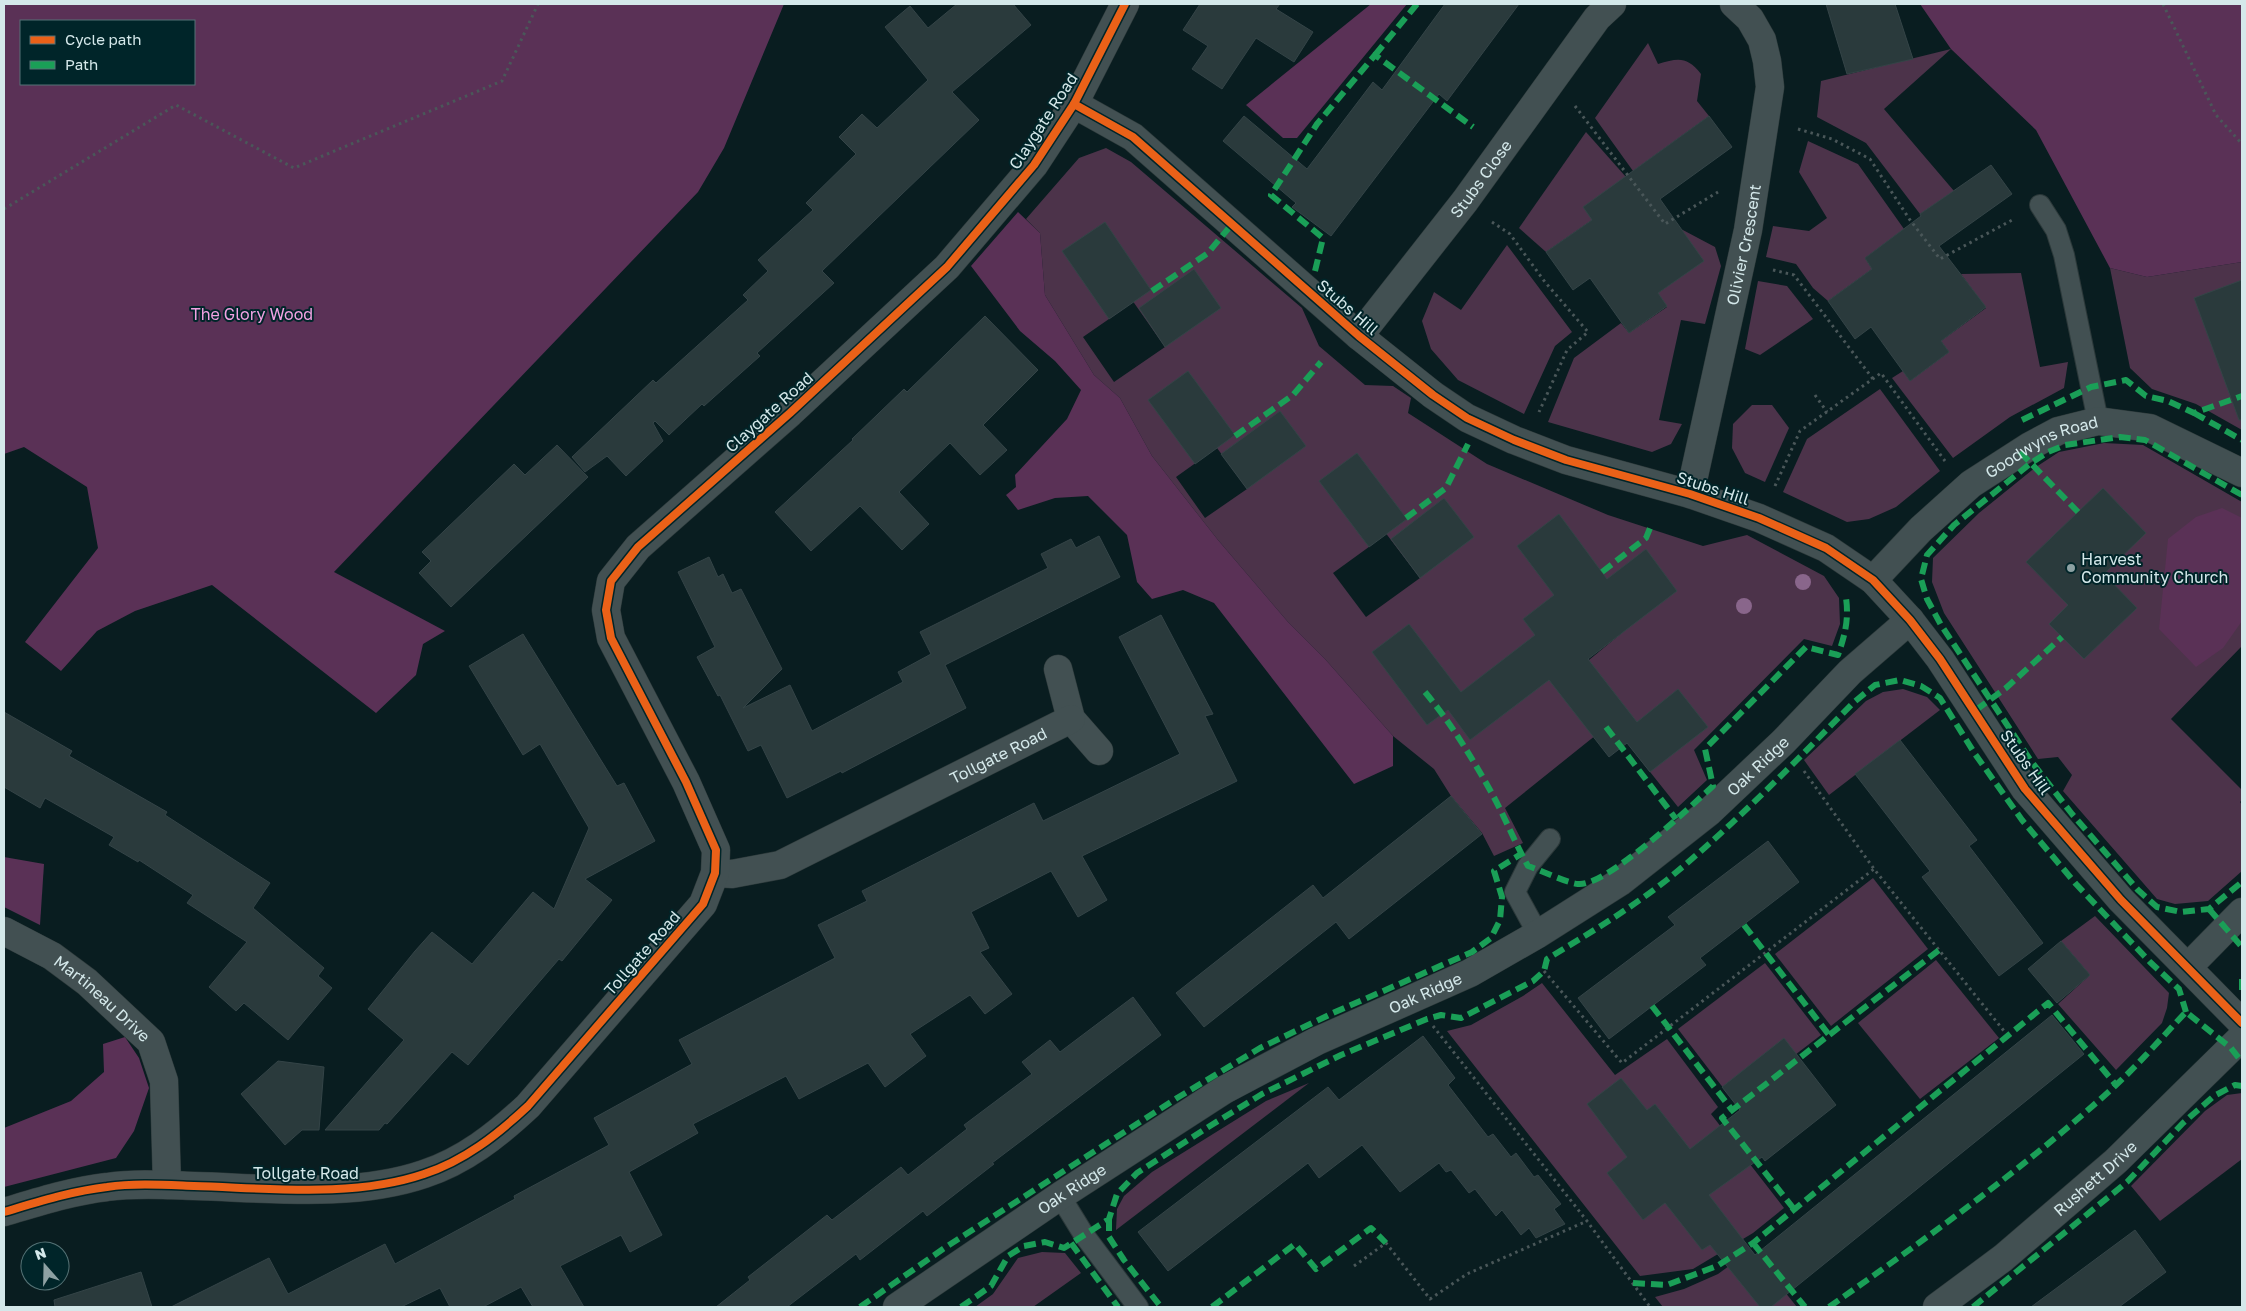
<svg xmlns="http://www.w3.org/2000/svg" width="2246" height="1311" font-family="'Golos Text',sans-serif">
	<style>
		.green { fill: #4c334a; fill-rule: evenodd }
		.forest { fill: #5a3156; fill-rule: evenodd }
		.building { fill: #2a3a3c; stroke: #344447 }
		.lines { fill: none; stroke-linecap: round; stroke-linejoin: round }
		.lane-casing { stroke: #2c393a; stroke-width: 22 }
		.street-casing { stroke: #2c393a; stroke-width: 29 }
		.path { stroke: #4a5759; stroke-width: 3; stroke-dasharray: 2.5 4; stroke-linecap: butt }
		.lane { stroke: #425052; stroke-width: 20 }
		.street { stroke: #425052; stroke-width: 28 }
		.quiet { stroke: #1a9f57; stroke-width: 6; stroke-dasharray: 12 6; stroke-linecap: butt }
		.cycleway-casing { stroke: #002529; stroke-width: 11 }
		.cycleway { stroke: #ea6118; stroke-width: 8 }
		.tree { fill: #89668b }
		.poi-dot { fill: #8da1a3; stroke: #002529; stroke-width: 2 }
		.labels { text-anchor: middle; stroke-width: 4; stroke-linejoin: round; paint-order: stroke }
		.street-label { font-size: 16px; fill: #d4e8ea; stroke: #002529 }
		.park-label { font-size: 16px; fill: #f1a2e3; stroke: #002529 }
		.poi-label { font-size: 16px; fill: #d4e8ea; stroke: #002529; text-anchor: start }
	</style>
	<rect width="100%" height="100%" fill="#091d20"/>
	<!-- green -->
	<g class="green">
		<path d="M1648 43 1658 64C1678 58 1687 56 1701 74L1697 101 1709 116 1633 171 1595 118Z"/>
		<polygon points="1951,49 1884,109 1954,191 1920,214 1866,143 1817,117 1821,81"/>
		<polygon points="1586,132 1626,177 1592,220 1546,252 1519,228"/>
		<polygon points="1808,141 1858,164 1904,229 1865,258 1872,269 1828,301 1813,288 1796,264 1766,257 1773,226 1809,231 1827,218 1799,172"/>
		<path d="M1106 148 1131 162 1302 308 1319 346 1365 385 1393 386 1411 398 1408 413 1487 464 1608 515 1703 546 1747 535 1824 576 1839 598 1840 624 1832 646 1804 639 1694 750 1707 780 1678 807 1611 723 1505 808 1523 843 1494 856 1482 833 1451 796 1434 769 1393 736 1325 659 1288 622 1218 540 1152 456 1120 398 1094 375 1045 295 1040 233 1026 219 1079 158ZM1125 290 1165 347 1114 382 1083 337 1122 310ZM1209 437 1247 489 1205 518 1176 477 1204 457ZM1378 523 1420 578 1366 617 1333 573 1373 544ZM1580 576 1623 632 1589 660 1536 636Z"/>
		<polygon points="1681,229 1715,247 1721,266 1705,324 1681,320 1659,420 1682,424 1671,444 1652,452 1548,422 1574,358 1621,323 1629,333 1667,307 1658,293 1703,261"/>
		<polygon points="1507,245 1572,332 1555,346 1524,414 1458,380 1431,349 1422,321 1434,292 1461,310"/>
		<polygon points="2242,262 2242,430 2196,404 2152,389 2130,368 2110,268 2147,277"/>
		<polygon points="2021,273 2040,367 2068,362 2064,388 2010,417 1953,458 1892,378 1903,371 1910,381 1949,352 1941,341 1986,308 1961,274"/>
		<polygon points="1758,281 1787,286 1813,319 1760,355 1745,349"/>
		<polygon points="1880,389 1940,471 1896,507 1869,519 1847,522 1783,492 1807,439"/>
		<polygon points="1752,405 1772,405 1789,428 1765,482 1745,473 1732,448 1733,424"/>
		<polygon points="2104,443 2143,445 2242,502 2242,646 2171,719 2242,790 2242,800 2240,802 2242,805 2242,871 2208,901 2175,904 2157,899 2063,791 2072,775 2058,757 2038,759 1944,613 1932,582 1933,558 1979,513 2036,467 2059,452"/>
		<polygon points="1903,689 1927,697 1940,710 1829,795 1804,760 1866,701 1883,692"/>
		<polygon points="1873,878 1928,949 1831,1026 1775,954"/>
		<polygon points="2095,916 2169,993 2167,1008 2162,1023 2116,1070 2058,1004 2090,975 2061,941"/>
		<polygon points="1936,960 1999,1038 1920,1099 1858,1023"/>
		<polygon points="1765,963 1821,1035 1734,1102 1678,1029"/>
		<polygon points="1542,983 1615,1075 1667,1039 1718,1107 1711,1114 1784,1208 1753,1233 1693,1269 1640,1276 1447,1031 1471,1025 1523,996"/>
		<polygon points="1309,1083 1116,1230 1117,1209 1124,1196 1152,1172 1266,1101"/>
		<polygon points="2242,1093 2242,1159 2160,1221 2131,1186 2205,1111 2227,1095"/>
		<polygon points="1751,1250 1797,1307 1663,1307 1655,1297 1684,1289 1718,1274"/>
		<polygon points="1042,1252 1065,1253 1081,1273 1033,1307 975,1307 993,1294 1018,1258"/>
	</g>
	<!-- forest -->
	<g class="forest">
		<path d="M4 4H784L724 148 698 192 334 572 445 631 423 644 416 675 376 713 212 585 135 611 97 631 61 671 25 642 98 548 87 487 24 447 4 454ZM194 21V84H21V21Z"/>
		<polygon points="1371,4 1407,4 1297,138 1283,138 1246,105"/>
		<polygon points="1920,4 2242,4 2242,262 2147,277 2110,268 2036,130 1951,49"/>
		<polygon points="1018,212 1040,233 1045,295 1094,375 1120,398 1152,456 1218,540 1288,622 1325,659 1393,736 1393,766 1354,784 1214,603 1183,590 1152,599 1137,582 1127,535 1088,496 1055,498 1018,510 1006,495 1016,487 1015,475 1067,419 1081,390 1055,361 1020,331 971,266"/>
		<polygon points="2222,508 2242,518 2242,621 2223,648 2196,667 2159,629 2168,539 2196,517"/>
		<polygon points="4,857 44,864 40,925 4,907"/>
		<polygon points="125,1037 139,1058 149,1088 134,1131 116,1158 4,1187 4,1128 71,1101 104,1072 103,1044"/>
	</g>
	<!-- building -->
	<g class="building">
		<polygon points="957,4 1013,4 1031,25 952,92 979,120 822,271 834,283 757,353 760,356 704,406 702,404 669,435 655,421 653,423 663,441 626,476 607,456 585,472 572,457 653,380 656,383 748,300 743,295 768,271 758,260 813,210 806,203 856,154 839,137 862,114 877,128 928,80 885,27 910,6 928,28"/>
		<polygon points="1200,4 1280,4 1276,9 1313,32 1294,62 1256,38 1222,89 1192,69 1208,46 1183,30"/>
		<polygon points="1445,4 1519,4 1447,101 1439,94 1331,236 1292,207 1296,203 1223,141 1244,116 1307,169 1373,82 1382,90"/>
		<polygon points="1826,4 1895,4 1913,59 1847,74"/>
		<polygon points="1709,116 1732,147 1660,199 1704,261 1658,293 1667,306 1629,333 1590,278 1573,290 1546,252 1592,220 1583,207"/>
		<polygon points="1991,165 2012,194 1939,246 1986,307 1941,341 1949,352 1910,381 1871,327 1855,339 1828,301 1872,269 1865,258 1921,216 1920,214"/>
		<polygon points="1105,222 1151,290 1109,319 1062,251"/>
		<polygon points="1194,269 1221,308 1165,347 1139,308"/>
		<polygon points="2242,280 2242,420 2239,420 2194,298"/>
		<polygon points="985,316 1038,370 983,425 1007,450 980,475 950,443 899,492 929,524 902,550 860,506 811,551 775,512 853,440 852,439 904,389 907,392"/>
		<polygon points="1188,371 1235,435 1195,464 1148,400"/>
		<polygon points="1280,411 1306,446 1247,489 1221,454"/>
		<polygon points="557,445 588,477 451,607 419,573 431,561 422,552 514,464 525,475"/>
		<polygon points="1357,453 1407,519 1369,547 1319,481"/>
		<polygon points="2103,488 2146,533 2104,574 2137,608 2084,659 2049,624 2068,605 2026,562"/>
		<polygon points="1444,498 1474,537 1420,578 1391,539"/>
		<polygon points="1559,514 1607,579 1646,549 1677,591 1588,659 1637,722 1678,689 1708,727 1650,772 1627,743 1609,757 1549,680 1470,740 1448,710 1427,725 1372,652 1409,624 1461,692 1535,635 1523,619 1554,595 1517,546"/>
		<polygon points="1099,536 1120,577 945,665 966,708 842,773 841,771 787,798 761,745 748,751 720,695 718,696 697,657 715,647 678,572 709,557 718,577 723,574 732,593 741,589 782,669 743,708 790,685 812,731 903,682 898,672 931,654 920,632 1048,568 1041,554 1071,539 1076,548"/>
		<polygon points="1161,615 1213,714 1205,716 1237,781 1082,856 1107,900 1078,917 1051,871 971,912 989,948 980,952 1012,994 985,1014 970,995 910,1034 926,1056 885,1087 868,1063 799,1099 786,1076 693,1124 698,1133 629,1172 662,1235 630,1252 621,1235 560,1266 584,1307 533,1307 521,1287 483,1307 450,1307 440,1288 401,1307 171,1307 269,1258 288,1294 385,1244 395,1264 515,1199 514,1196 609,1145 594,1118 692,1064 679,1040 835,958 818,925 867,901 862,891 1034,803 1043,821 1180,754 1119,637"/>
		<polygon points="523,634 617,786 624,783 655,841 585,879 612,900 562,961 559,959 468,1065 452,1052 387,1124 385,1123 379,1130 325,1130 404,1040 368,1009 415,951 432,932 472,964 533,892 554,909 589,828 540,744 523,755 469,666"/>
		<polygon points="4,712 72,751 69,756 167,812 165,815 270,883 253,908 324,968 318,976 332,988 288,1040 244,1003 236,1011 209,987 247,942 187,903 193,895 139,860 138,862 109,845 114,837 45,798 40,808 4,787"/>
		<polygon points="1900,740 1977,840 1969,846 2043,943 1999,976 1922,877 1930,871 1855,774"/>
		<polygon points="1451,796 1482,834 1349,939 1336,922 1204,1027 1176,993 1313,885 1323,898"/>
		<polygon points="1768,841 1799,882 1700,958 1706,965 1609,1039 1578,998 1675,925 1668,917"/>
		<polygon points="2061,941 2090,975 2057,1003 2028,969"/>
		<polygon points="1133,997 1161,1035 992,1163 994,1164 927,1216 923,1211 860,1260 856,1254 787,1307 716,1307 750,1280 748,1277 827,1215 832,1220 901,1167 908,1175 967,1129 964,1125 1032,1074 1022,1062 1050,1040 1060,1052"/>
		<polygon points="2052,1015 2084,1054 1771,1307 1760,1307 1710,1245 1702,1250 1665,1203 1643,1220 1607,1173 1627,1157 1587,1104 1621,1078 1647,1110 1655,1104 1690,1149 1740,1110 1722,1087 1784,1038 1836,1105 1765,1161 1762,1157 1709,1195 1755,1255"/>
		<polygon points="1423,1036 1455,1078 1448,1085 1488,1137 1493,1134 1511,1157 1516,1153 1534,1177 1538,1175 1561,1204 1554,1209 1565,1224 1536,1238 1529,1228 1521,1235 1502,1210 1496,1216 1475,1189 1469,1193 1451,1170 1446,1172 1439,1163 1400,1192 1362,1145 1319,1178 1308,1163 1168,1271 1138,1232 1328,1087 1339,1100"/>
		<polygon points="278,1061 324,1067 319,1130 302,1130 285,1145 241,1094"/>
		<polygon points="2135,1230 2166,1272 2119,1307 2031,1307"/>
		<polygon points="141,1272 152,1307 55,1307 54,1300"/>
	</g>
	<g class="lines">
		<defs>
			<g id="lane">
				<polyline points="2040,205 2056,230 2064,255 2098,421"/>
				<polyline points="1538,934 1515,892 1528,866 1550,839"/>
				<polyline points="1060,1196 1084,1235 1138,1307"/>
			</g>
			<g id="street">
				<polyline points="1074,104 1133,137 1359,336 1433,395 1467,418 1514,440 1566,460 1690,494 1759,518 1826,548 1873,580 1910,620 1940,659 2025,789 2121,900 2242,1023"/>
				<path id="s1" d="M1359 336 1465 201 1597 18 1612 4"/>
				<path id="s2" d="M1690 494 1748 230 1770 87 1767 61 1762 40 1750 19 1734 4"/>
				<path id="s3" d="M1873 580 1921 529 1971 484 2030 446 2058 431 2098 421 2150 428 2242 473"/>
				<polyline points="1058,669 1071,719 1099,751"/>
				<path id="s4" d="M715 873 732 874 780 865 1071 719"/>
				<path id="s5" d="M4 931 52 956 87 982 151 1042 164 1081 167 1185"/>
				<polyline points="2188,967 2242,912"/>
				<path d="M4 1212C38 1202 72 1191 107 1187 135 1183 166 1185 194 1186 268 1188 354 1198 424 1174 464 1161 497 1135 528 1106L703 904 715 873 716 850 686 782 611 638 606 610 611 581 638 547 790 413 947 267 1034 165 1074 104 1125 4"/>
				<path id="s6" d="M897 1307 1060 1196 1224 1090 1317 1041 1470 973 1538 934 1620 882 1709 812 1783 742 1850 672 1910 620"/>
				<path id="s7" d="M1937 1307 2003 1258 2116 1161 2242 1037"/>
			</g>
		</defs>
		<!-- lane casing -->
		<use href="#lane" class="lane-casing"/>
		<!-- street casing -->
		<use href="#street" class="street-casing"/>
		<!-- path -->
		<g class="path">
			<polyline points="2163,4 2216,115 2242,144"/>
			<polyline points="1575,106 1665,224 1718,192"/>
			<polyline points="1798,129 1832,139 1870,159 1910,220 1940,259 2014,219"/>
			<polyline points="4,209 176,105 294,168 502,81 538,4"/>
			<polyline points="1492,222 1510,234 1545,282 1588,332 1567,350 1539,412"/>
			<polyline points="1773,270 1794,275 1873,379"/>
			<polyline points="1815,395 1827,412"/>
			<polyline points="1775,486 1800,431 1881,373 1945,461"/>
			<polyline points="1804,771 1874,869 2008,1036"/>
			<polyline points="1544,971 1622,1063 1874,869"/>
			<polyline points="1433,1026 1587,1221 1650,1307"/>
			<polyline points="1354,1266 1386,1243 1430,1299 1467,1274 1587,1221"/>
		</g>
		<!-- lane -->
		<use href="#lane" class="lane"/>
		<!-- street -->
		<use href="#street" class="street"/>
		<!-- quiet -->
		<g class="quiet">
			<polyline points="1375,55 1417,4"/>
			<polyline points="1315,271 1323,238 1271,195 1317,124 1375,55 1473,127"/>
			<polyline points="1152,291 1208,253 1232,224"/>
			<polyline points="2194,413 2242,440"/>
			<polyline points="2022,420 2091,387 2126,380 2146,396 2168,401 2194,413 2242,396"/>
			<polyline points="1235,436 1293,395 1321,362"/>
			<polyline points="2020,452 2078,512"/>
			<polyline points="2242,495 2145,440 2120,437 2065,445 2048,452 2031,463 1954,525 1927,555 1921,579 1927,599 1941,625 2031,761 2072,814 2138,890 2157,907 2181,912 2209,909 2242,882"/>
			<polyline points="1406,518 1446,488 1468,444"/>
			<polyline points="1602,572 1646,538 1652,523"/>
			<path d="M1425 692C1450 722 1471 756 1490 790 1504 815 1514 841 1528 866 1540 870 1567 883 1578 884 1606 887 1690 807 1713 786L1705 749 1806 647 1838 655C1845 635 1849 619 1846 598"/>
			<polyline points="1976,710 2006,688 2062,637"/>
			<polyline points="1606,727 1676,819"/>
			<polyline points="2209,909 2242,947"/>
			<polyline points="1744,925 1829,1035"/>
			<polyline points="2242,979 2242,990"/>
			<polyline points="1652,1006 1732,1110"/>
			<polyline points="1794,1209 1722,1118 1939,950"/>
			<polyline points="1109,1219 1109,1237 1124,1260 1161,1307"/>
			<polyline points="1071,1243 1118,1307"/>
			<polyline points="1753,1243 1805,1307"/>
			<polyline points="1633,1283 1667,1285 1717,1266 1753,1243 2048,1003 2116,1085"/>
			<polyline points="860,1307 943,1249 1177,1098 1260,1048 1333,1013 1472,952 1491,938 1500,920 1502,897 1494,871 1521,854"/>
			<path d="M961 1307 991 1286 1008 1256 1024 1246 1045 1242 1064 1248 1109 1219 1117 1194 1137 1173 1205 1129 1262 1094 1341 1055 1427 1019 1441 1015 1461 1018 1533 981 1544 971 1547 959C1588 934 1630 909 1668 879 1734 825 1793 764 1853 703L1875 685 1900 680 1921 686 1940 698 1975 754 2022 820 2076 884 2150 962 2179 989 2186 1012"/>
			<polyline points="1212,1307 1295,1244 1316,1269 1371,1228 1386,1243"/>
			<path d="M1829 1307C1927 1238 2026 1167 2115 1086 2140 1063 2163 1036 2186 1012L2231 1048 2242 1062"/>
			<polyline points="1973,1307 2127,1182 2183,1123 2214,1096 2235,1085 2242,1086"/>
		</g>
		<defs>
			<g id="cycleway">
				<polyline points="1074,104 1133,137 1359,336 1433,395 1467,418 1514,440 1566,460 1690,494 1759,518 1826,548 1873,580 1910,620 1940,659 2025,789 2121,900 2242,1023"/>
				<path d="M4 1212C38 1202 72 1191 107 1187 135 1183 166 1185 194 1186 268 1188 354 1198 424 1174 464 1161 497 1135 528 1106L703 904 715 873 716 850 686 782 611 638 606 610 611 581 638 547 790 413 947 267 1034 165 1074 104 1125 4"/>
			</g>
		</defs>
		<!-- cycleway casing -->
		<use href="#cycleway" class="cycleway-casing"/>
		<!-- cycleway -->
		<use href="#cycleway" class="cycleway"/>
	</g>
	<!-- trees -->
	<g class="tree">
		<circle cx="1803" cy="582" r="8"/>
		<circle cx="1744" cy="606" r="8"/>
	</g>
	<!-- markers -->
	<circle class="poi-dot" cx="2071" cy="568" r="5"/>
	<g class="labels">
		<!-- street labels -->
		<g class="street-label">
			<text transform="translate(1043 121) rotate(-57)" y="6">Claygate Road</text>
			<text dy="6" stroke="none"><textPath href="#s1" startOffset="199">Stubs Close</textPath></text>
			<text dy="6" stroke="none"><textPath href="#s2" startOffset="255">Olivier Crescent</textPath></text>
			<text transform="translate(1348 307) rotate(41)" y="6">Stubs Hill</text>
			<text transform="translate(769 412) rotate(-42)" y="6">Claygate Road</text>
			<text dy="6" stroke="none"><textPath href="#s3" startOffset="218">Goodwyns Road</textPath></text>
			<text transform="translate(1713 488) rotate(18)" y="6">Stubs Hill</text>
			<text dy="6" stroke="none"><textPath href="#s4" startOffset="310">Tollgate Road</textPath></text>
			<text transform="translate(2026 762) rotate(55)" y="6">Stubs Hill</text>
			<text dy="6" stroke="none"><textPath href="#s6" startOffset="1021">Oak Ridge</textPath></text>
			<text transform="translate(642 953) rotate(-49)" y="6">Tollgate Road</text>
			<text dy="6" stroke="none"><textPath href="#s6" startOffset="616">Oak Ridge</textPath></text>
			<text dy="6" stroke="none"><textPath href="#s5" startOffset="120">Martineau Drive</textPath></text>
			<text x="306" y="1179">Tollgate Road</text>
			<text dy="6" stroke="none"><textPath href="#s7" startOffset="204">Rushett Drive</textPath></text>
			<text dy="6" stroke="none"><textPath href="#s6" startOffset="211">Oak Ridge</textPath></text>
		</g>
		<!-- park labels -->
		<g class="park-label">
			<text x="252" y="320">The Glory Wood</text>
		</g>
		<!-- poi labels -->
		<g class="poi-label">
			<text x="2081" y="565">Harvest<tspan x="2081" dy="18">Community Church</tspan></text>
		</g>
	</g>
	<!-- border -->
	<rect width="2246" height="1311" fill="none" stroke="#d4e8ea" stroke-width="10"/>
	<!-- legend -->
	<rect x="20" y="20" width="175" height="65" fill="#002529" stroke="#557376"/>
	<rect x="30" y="36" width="25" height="8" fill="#ea6118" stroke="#557376"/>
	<text x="65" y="45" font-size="15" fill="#d4e8ea">Cycle path</text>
	<rect x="30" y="61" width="25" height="8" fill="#1a9f57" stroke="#557376"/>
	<text x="65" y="70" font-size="15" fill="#d4e8ea">Path</text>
	<!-- north arrow -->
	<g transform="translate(45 1266) rotate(340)"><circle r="24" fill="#002529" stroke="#557376"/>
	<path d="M0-4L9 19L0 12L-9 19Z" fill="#8da1a3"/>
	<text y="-8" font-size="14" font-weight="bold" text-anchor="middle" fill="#d4e8ea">N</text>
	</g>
</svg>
